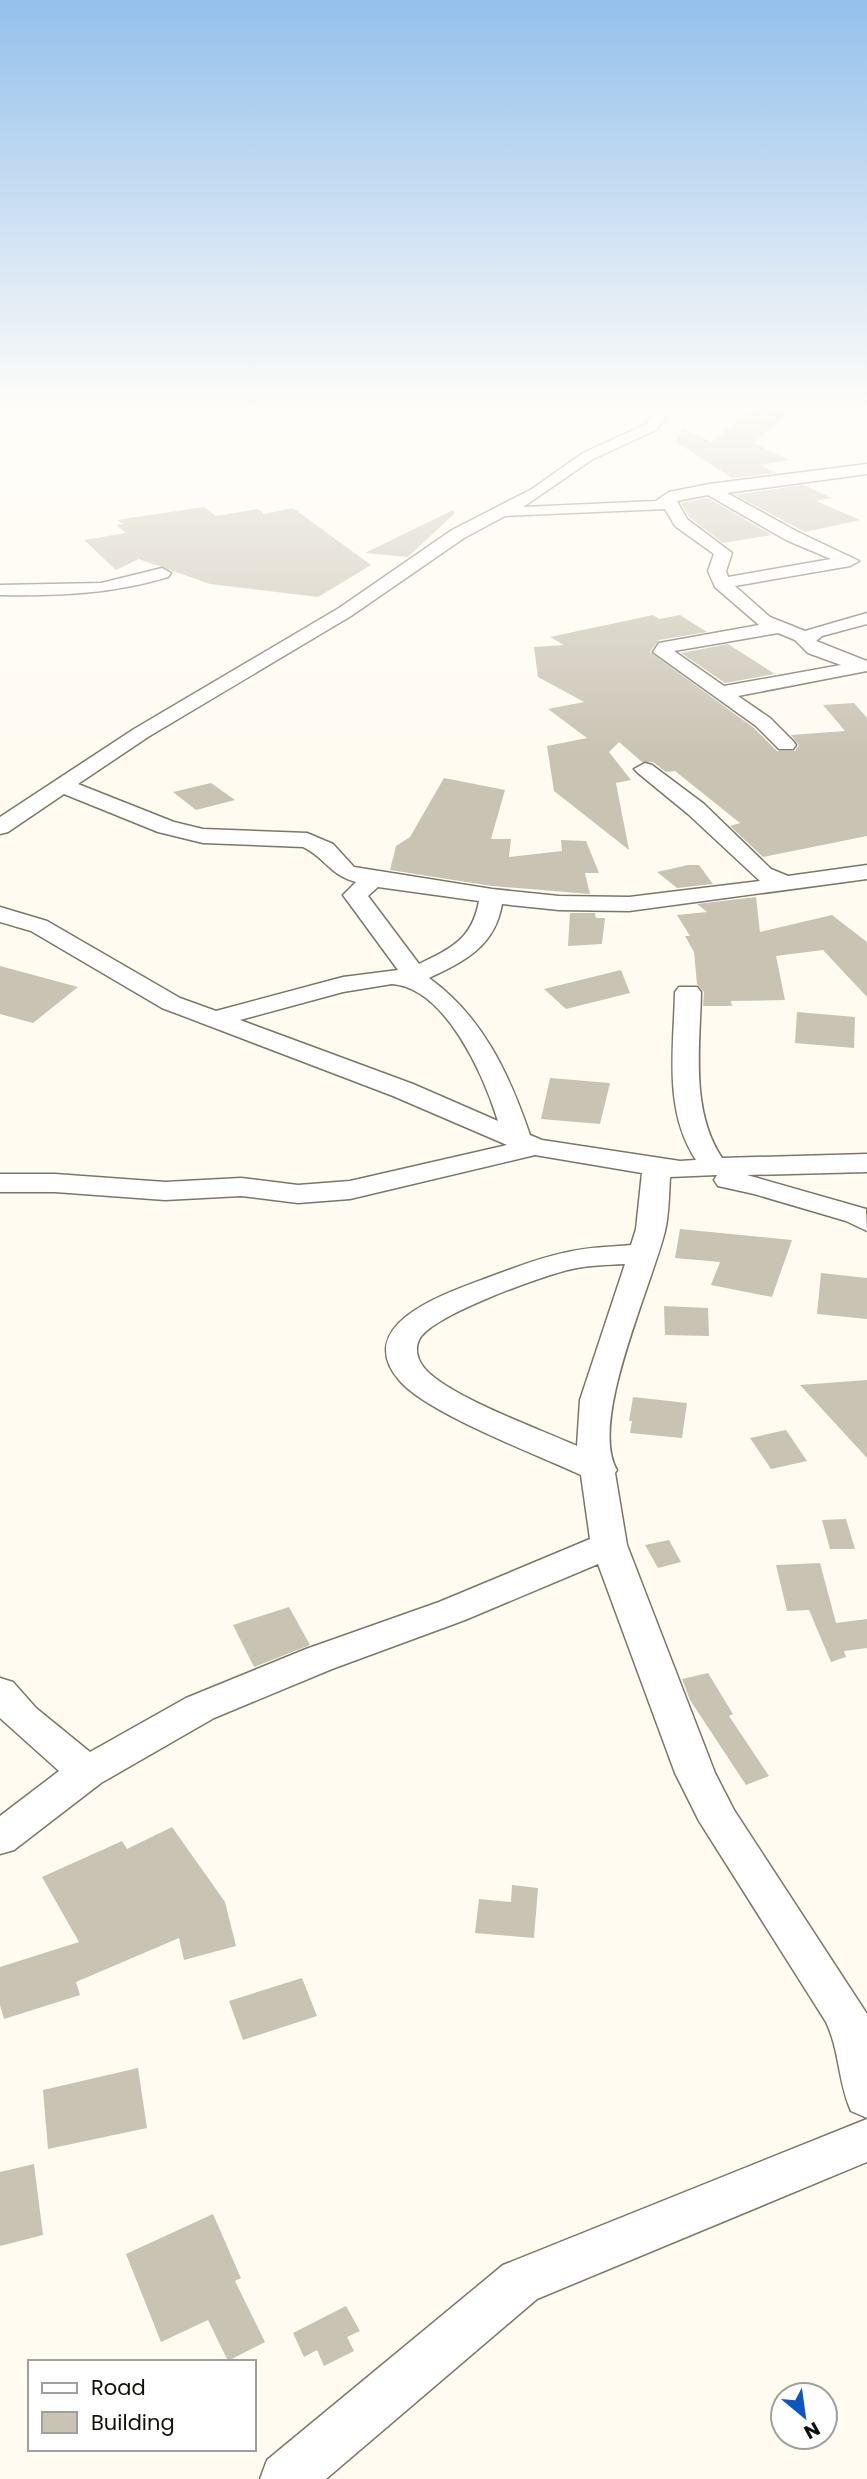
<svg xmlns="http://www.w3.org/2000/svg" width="867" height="2479" font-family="Poppins,sans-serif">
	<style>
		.building { fill: #c9c3b3 }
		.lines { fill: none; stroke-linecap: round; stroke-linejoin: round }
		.street-casing { stroke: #7c7668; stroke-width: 3 }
		.street { fill: #fff; fill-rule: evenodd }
	</style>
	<rect width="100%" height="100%" fill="#fffbf1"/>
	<!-- building -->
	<g class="building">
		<polygon points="750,409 792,409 754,443 789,460 760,465 777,473 732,478 676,442 683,429 712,442"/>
		<polygon points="804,485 831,498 816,501 860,520 805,532 735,495"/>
		<polygon points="708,498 772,535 723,543 689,517 681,503"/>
		<polygon points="204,507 216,516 258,509 264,514 293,508 371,565 318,597 210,584 139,559 116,570 84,540 126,533 116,525 123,524 117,520"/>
		<polygon points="453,510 455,513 408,557 365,553"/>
		<polygon points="653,615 659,619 680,615 707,632 659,640 650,652 754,728 777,751 795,751 799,745 791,735 845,731 823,705 854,703 867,718 867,836 763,857 730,826 740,823 675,771 666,772 653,762 642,762 619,742 609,752 631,780 616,783 629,850 554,791 547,746 587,738 548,709 584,702 538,677 534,647 564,645 550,637"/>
		<polygon points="728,644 775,674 725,683 681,653"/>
		<polygon points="444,778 505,790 491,839 511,839 509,857 562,851 561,840 586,841 599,873 585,873 590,894 492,886 390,870 396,846 410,837"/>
		<polygon points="211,783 235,800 196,810 173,792"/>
		<polygon points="688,865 699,865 713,884 677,888 657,872"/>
		<polygon points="756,897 760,932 832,915 867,942 867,997 823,950 776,956 785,1000 731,1001 732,1006 703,1006 704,992 697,984 694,952 685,936 690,936 677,915 707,912 697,904"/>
		<polygon points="570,913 595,913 596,918 605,918 602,944 568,946"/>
		<polygon points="0,966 78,987 33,1023 0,1014"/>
		<polygon points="621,970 630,993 566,1009 544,989"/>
		<polygon points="797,1012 855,1017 854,1048 795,1043"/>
		<polygon points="550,1078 610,1083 600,1124 541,1119"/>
		<polygon points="680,1229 792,1240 772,1297 711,1285 720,1262 675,1258"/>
		<polygon points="821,1273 867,1278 867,1319 817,1314"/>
		<polygon points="664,1306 708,1308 709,1336 665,1335"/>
		<polygon points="867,1380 867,1458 800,1385"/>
		<polygon points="633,1397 687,1403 682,1438 630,1433 632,1421 629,1421"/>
		<polygon points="786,1430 807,1461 771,1469 750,1438"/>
		<polygon points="846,1519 855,1549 830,1549 822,1520"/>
		<polygon points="669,1540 681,1562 658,1568 645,1545"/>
		<polygon points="820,1563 836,1623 867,1619 867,1648 844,1651 846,1657 831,1662 809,1610 787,1611 776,1565"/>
		<polygon points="289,1607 310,1645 254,1667 233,1625"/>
		<polygon points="708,1673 733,1714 729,1716 769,1776 746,1785 690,1700 682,1679"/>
		<polygon points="172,1827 225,1902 236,1946 184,1960 179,1938 76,1982 80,1995 4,2019 0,2005 0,1967 79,1942 42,1877 122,1841 127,1849"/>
		<polygon points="512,1885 538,1888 534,1938 475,1933 479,1899 511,1902"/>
		<polygon points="302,1978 317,2016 243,2040 229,2001"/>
		<polygon points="138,2068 147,2128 48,2149 43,2090"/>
		<polygon points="34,2164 43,2235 0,2246 0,2172"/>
		<polygon points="213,2214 241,2278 235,2281 265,2342 228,2361 208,2320 161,2342 126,2254"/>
		<polygon points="346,2306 360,2331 347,2337 354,2351 324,2366 317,2350 304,2357 293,2333"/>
	</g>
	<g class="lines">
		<defs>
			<g id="street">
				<path d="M657 409H672L656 430 593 459 523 507 656 501 669 492 709 484 867 464V474L727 493 798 532 859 561 850 566 735 586 770 617 805 631 867 613V624L822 636 816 641 867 661V671L738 696 770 718 793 741 796 745 793 749H779L756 726 653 652 659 643 759 625 715 587 708 571 714 554 675 526 665 509 505 516 464 538 351 616 148 737 78 784 174 822 203 829 307 833 333 844 354 867 492 889 559 896 629 897 760 881 688 814 638 773 634 769 645 763 652 765 704 804 771 869 788 876 867 865V879L629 911 559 910 502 904C495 946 465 961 429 978 483 1017 509 1074 530 1135L542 1140 680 1161 696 1160C663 1110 674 1048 675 992L679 987H697L701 992C700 1046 690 1110 722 1158L867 1154V1172L747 1175 866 1209 867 1231 846 1221 754 1194 718 1186 714 1180 717 1175 670 1177C669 1194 669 1214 665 1231 652 1285 588 1423 617 1470L615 1473 627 1545 715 1773 734 1810 867 2014V2118L851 2111C838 2083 840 2051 826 2022L699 1821 675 1773 598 1564 465 1620 332 1669 214 1718 101 1783 14 1850 0 1854V1816L59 1771 0 1718V1678L13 1682 36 1708 90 1752 186 1698 306 1649 439 1602 590 1539 581 1475C538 1455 426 1413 399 1380 350 1322 453 1291 492 1276 517 1267 542 1257 568 1252 588 1247 610 1247 631 1245L636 1229 642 1173 535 1155 350 1199 298 1203 241 1196 165 1200 55 1192H0V1174H55L165 1182 241 1178 298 1185 350 1181 507 1145 393 1096 162 1008 31 931 0 922V907L47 921 180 998 216 1011 343 977 398 970 343 895 356 882C328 874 327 859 303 847L203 843 158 832 64 794 8 832 0 834V817L134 729 339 608 452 530 532 489 583 453 646 424ZM708 495 786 540 831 559 728 577 726 571 732 553 687 519 677 501ZM778 633 795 640 808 653 841 665 724 686 674 651ZM378 887 479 901C472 939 452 948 419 964L368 896ZM392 984C446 988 484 1076 498 1121L413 1084 240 1020 343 992ZM625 1264 580 1400 577 1446C542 1430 441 1394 422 1365 417 1358 415 1348 419 1340 429 1316 544 1275 572 1269 589 1265 607 1265 625 1264Z"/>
				<path d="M162 568 171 573 168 577C112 594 59 596 0 595V585L101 583Z"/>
				<polygon points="867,2119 867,2162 537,2299 326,2479 260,2479 267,2460 503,2265"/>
			</g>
		</defs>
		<!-- street casing -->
		<use href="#street" class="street-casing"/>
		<!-- street -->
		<use href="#street" class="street"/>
	</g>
	<!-- sky -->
	<linearGradient id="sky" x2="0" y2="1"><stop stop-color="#94c0ec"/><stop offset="0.54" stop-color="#fffdf9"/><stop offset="1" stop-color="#fffdf9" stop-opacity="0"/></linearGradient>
	<rect width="867" height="756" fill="url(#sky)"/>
	<!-- legend -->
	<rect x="28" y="2360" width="228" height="91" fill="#ffffff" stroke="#a09f9d" stroke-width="2"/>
	<rect x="42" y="2383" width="35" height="10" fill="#ffffff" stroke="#a09f9d" stroke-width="2"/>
	<text x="91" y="2395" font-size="21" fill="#12100a">Road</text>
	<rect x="42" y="2412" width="35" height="21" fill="#c9c3b3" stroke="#a09f9d" stroke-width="2"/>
	<text x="91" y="2430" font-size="21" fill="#12100a">Building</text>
	<!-- north arrow -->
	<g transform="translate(804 2416) rotate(151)"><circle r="33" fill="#ffffff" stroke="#a09f9d" stroke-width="2"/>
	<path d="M0-5L12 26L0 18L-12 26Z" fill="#0d56c1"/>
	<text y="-10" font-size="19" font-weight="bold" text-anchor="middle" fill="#12100a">N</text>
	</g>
</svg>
